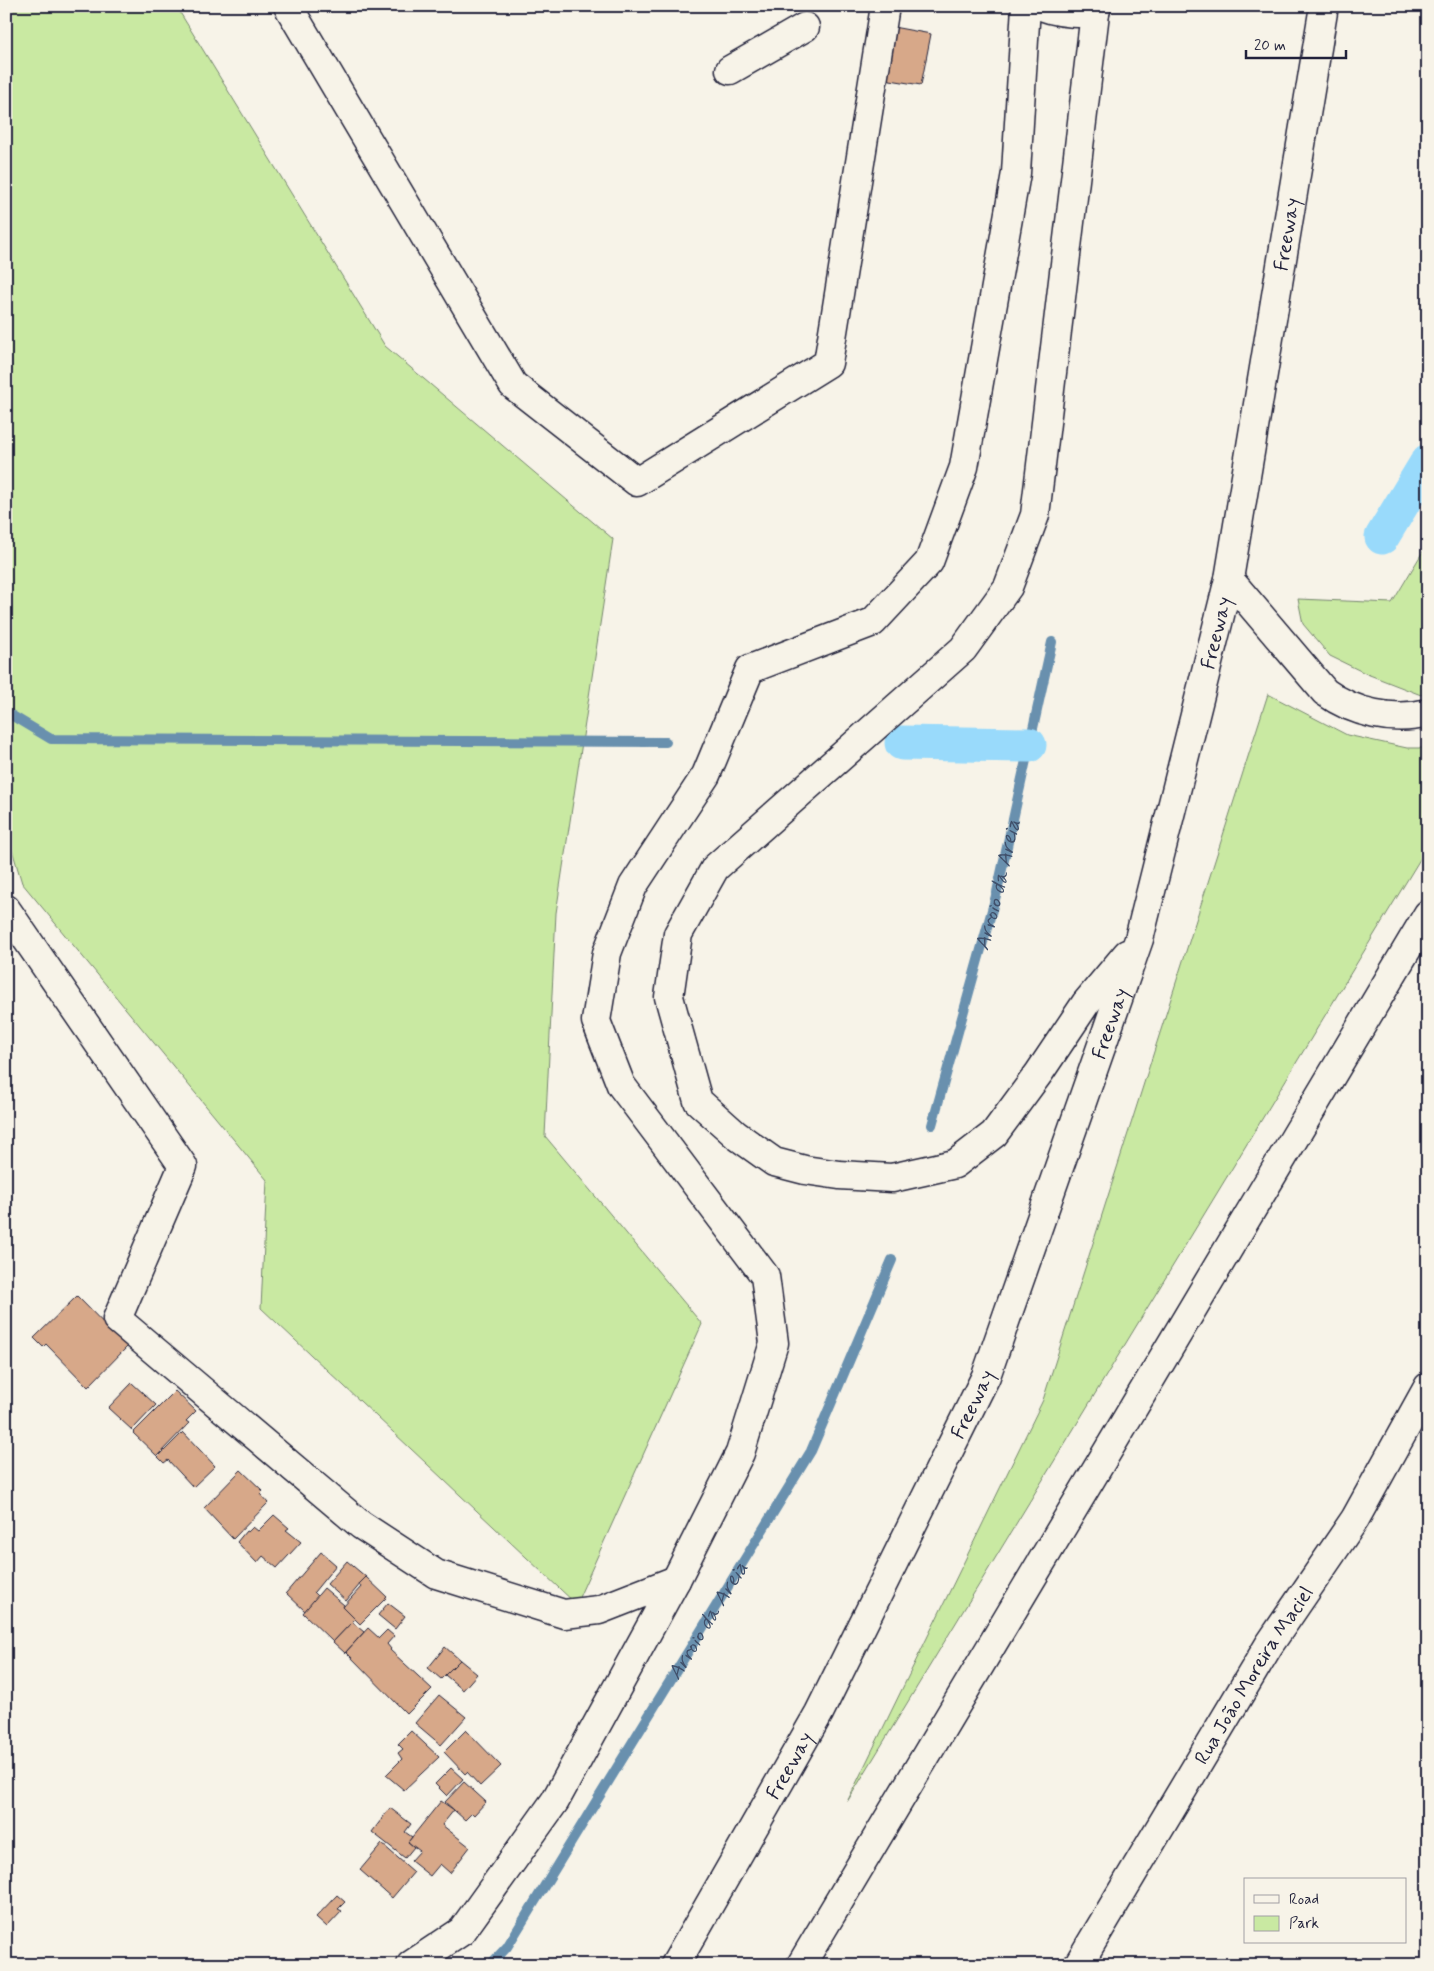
<svg xmlns="http://www.w3.org/2000/svg" width="1434" height="1971" font-family="Mynerve,sans-serif">
	<style>
		.green { fill: #c9e9a2; stroke: #76866e }
		.lines { fill: none; stroke-linecap: round; stroke-linejoin: round }
		.stream { stroke: #6990ae; stroke-width: 10 }
		.canal { stroke: #99dafb; stroke-width: 35 }
		.building { fill: #d7a889; stroke: #22223b }
		.minor-casing { stroke: #22223b; stroke-width: 31 }
		.highway-casing { stroke: #22223b; stroke-width: 31 }
		.minor { stroke: #f7f3e8; stroke-width: 28 }
		.highway { stroke: #f7f3e8; stroke-width: 28 }
		.labels { text-anchor: middle; stroke-width: 4; stroke-linejoin: round; paint-order: stroke }
		.street-label { font-size: 20px; fill: #22223b; stroke: #f7f3e8 }
		.water-label { font-size: 21px; font-style: italic; fill: #40506b; stroke: #f7f3e8 }
	</style>
	<rect width="100%" height="100%" fill="#f7f3e8"/>
	<filter id="ink" filterUnits="userSpaceOnUse"><feTurbulence type="fractalNoise" baseFrequency=".02" numOctaves="2"/><feDisplacementMap in="SourceGraphic" scale="10" xChannelSelector="R" yChannelSelector="G"/><feConvolveMatrix kernelMatrix="1 2 1 2 8 2 1 2 1" color-interpolation-filters="sRGB"/></filter>
	<g filter="url(#ink)">
		<!-- green -->
		<g class="green">
			<polygon points="6,6 176,6 385,346 613,539 556,913 545,1136 702,1324 576,1604 261,1308 267,1180 22,883 6,830"/>
			<polygon points="1428,543 1428,692 1421,695 1367,674 1330,656 1303,624 1298,599 1392,603"/>
			<polygon points="1268,694 1347,735 1407,748 1428,748 1428,846 847,1802 1043,1400"/>
		</g>
		<g class="lines">
			<!-- stream -->
			<g class="stream">
				<polyline points="6,712 51,739 666,742"/>
				<path id="s1" d="M932 1125 997 892 1052 642"/>
				<path id="s2" d="M490 1965 507 1947 811 1451 892 1260"/>
			</g>
			<!-- canal -->
			<g class="canal">
				<polyline points="1382,537 1428,461"/>
				<polyline points="902,743 1029,745"/>
			</g>
		</g>
		<!-- building -->
		<g class="building">
			<polygon points="893,27 931,34 921,85 884,79"/>
			<polygon points="77,1296 127,1347 88,1387 46,1344 43,1347 34,1338"/>
			<polygon points="132,1383 156,1405 132,1430 108,1408"/>
			<polygon points="175,1391 196,1411 186,1421 189,1423 157,1456 133,1433"/>
			<polygon points="183,1432 215,1466 193,1487 168,1460 164,1463 158,1457"/>
			<polygon points="241,1470 263,1491 260,1494 268,1503 233,1539 204,1508"/>
			<polygon points="274,1515 289,1528 286,1530 301,1542 277,1568 263,1556 257,1563 237,1542 246,1531 248,1532 253,1527 258,1531"/>
			<polygon points="321,1552 336,1565 314,1592 318,1596 305,1611 286,1593"/>
			<polygon points="347,1561 366,1577 346,1601 327,1584"/>
			<polygon points="366,1577 387,1597 360,1624 343,1607 361,1587 359,1584"/>
			<polygon points="324,1588 344,1605 343,1607 355,1619 333,1642 303,1613"/>
			<polygon points="388,1603 405,1616 395,1629 378,1615"/>
			<polygon points="352,1622 364,1632 345,1653 333,1642"/>
			<polygon points="368,1628 379,1638 387,1630 394,1636 387,1644 391,1649 390,1650 432,1689 407,1714 346,1652"/>
			<polygon points="445,1647 460,1660 441,1679 428,1668"/>
			<polygon points="460,1660 477,1674 463,1690 445,1675"/>
			<polygon points="439,1695 466,1717 441,1745 415,1723"/>
			<polygon points="466,1730 501,1766 480,1786 467,1772 465,1774 444,1752"/>
			<polygon points="411,1731 439,1757 404,1790 386,1775 402,1759 398,1753 403,1749 398,1744"/>
			<polygon points="451,1768 463,1779 447,1796 435,1784"/>
			<polygon points="464,1782 486,1802 474,1815 472,1813 465,1820 445,1802"/>
			<polygon points="441,1801 454,1810 442,1825 470,1847 450,1873 440,1864 430,1876 411,1861 420,1851 408,1842"/>
			<polygon points="390,1808 411,1824 405,1832 412,1837 408,1842 414,1847 405,1858 372,1832"/>
			<polygon points="382,1844 414,1872 392,1898 360,1870"/>
			<polygon points="337,1895 345,1902 338,1909 342,1911 327,1927 316,1917"/>
		</g>
		<g class="lines">
			<defs>
				<g id="minor">
					<polyline points="288,6 513,385 637,482 828,363 885,6"/>
					<path d="M1041 6C1059 13 1076 14 1095 13L1097 6"/>
					<polyline points="730,70 805,27"/>
					<polyline points="6,909 183,1166 117,1319 361,1525 436,1574 564,1614 599,1610 676,1580"/>
					<polyline points="411,1965 462,1931 555,1801 676,1580 740,1453 774,1343 765,1276 621,1085 596,1021 607,953 633,886 706,775 750,669 873,622 929,562 964,467 1016,173 1026,6"/>
					<path id="s3" d="M1078 1965 1269 1645 1355 1519 1428 1387"/>
				</g>
				<g id="highway">
					<polyline points="1095,13 1035,515 1008,587 963,649 715,868 678,934 669,997 698,1101 736,1135 774,1162 805,1170 839,1175 892,1178 955,1164 994,1134 1039,1073 1086,1003 1127,954"/>
					<path d="M1229 579 1325 692C1354 713 1393 722 1428 713"/>
					<path id="s4" d="M675 1965 819 1713 986 1376 1139 939 1229 579 1324 6"/>
					<polyline points="801,1965 1428,914"/>
				</g>
			</defs>
			<!-- minor casing -->
			<use href="#minor" class="minor-casing"/>
			<!-- highway casing -->
			<use href="#highway" class="highway-casing"/>
			<!-- minor -->
			<use href="#minor" class="minor"/>
			<!-- highway -->
			<use href="#highway" class="highway"/>
		</g>
	</g>
	<g class="labels">
		<!-- street labels -->
		<g class="street-label">
			<text dy="7" stroke="none"><textPath href="#s4" startOffset="1850">Freeway</textPath></text>
			<text dy="7" stroke="none"><textPath href="#s4" startOffset="1445">Freeway</textPath></text>
			<text dy="7" stroke="none"><textPath href="#s4" startOffset="1040">Freeway</textPath></text>
			<text dy="7" stroke="none"><textPath href="#s4" startOffset="635">Freeway</textPath></text>
			<text dy="7" stroke="none"><textPath href="#s3" startOffset="339">Rua João Moreira Maciel</textPath></text>
			<text dy="7" stroke="none"><textPath href="#s4" startOffset="230">Freeway</textPath></text>
		</g>
		<!-- water labels -->
		<g class="water-label">
			<text dy="7" stroke="none"><textPath href="#s1" startOffset="249">Arroio da Areia</textPath></text>
			<text dy="7" stroke="none"><textPath href="#s2" startOffset="408">Arroio da Areia</textPath></text>
		</g>
	</g>
	<!-- margin -->
	<rect width="1434" height="1971" fill="none" stroke="#f7f3e8" stroke-width="25"/>
	<rect x="12" y="12" width="1409" height="1946" fill="none" stroke="#22223b" stroke-width="2" filter="url(#ink)"/>
	<!-- legend -->
	<rect x="1244" y="1878" width="162" height="65" fill="#f7f3e8" stroke="#a29fa3"/>
	<rect x="1254" y="1895" width="25" height="8" fill="#f7f3e8" stroke="#a29fa3"/>
	<text x="1289" y="1904" font-size="15" fill="#22223b">Road</text>
	<rect x="1254" y="1916" width="25" height="15" fill="#c9e9a2" stroke="#a29fa3"/>
	<text x="1289" y="1928" font-size="15" fill="#22223b">Park</text>
	<!-- scale -->
	<path d="M1246 50v8h100v-8" fill="none" stroke="#22223b" stroke-width="2.5"/>
	<text x="1254" y="50" font-size="15" fill="#22223b" stroke="#f7f3e8" stroke-width="4" paint-order="stroke">20 m</text>
</svg>
